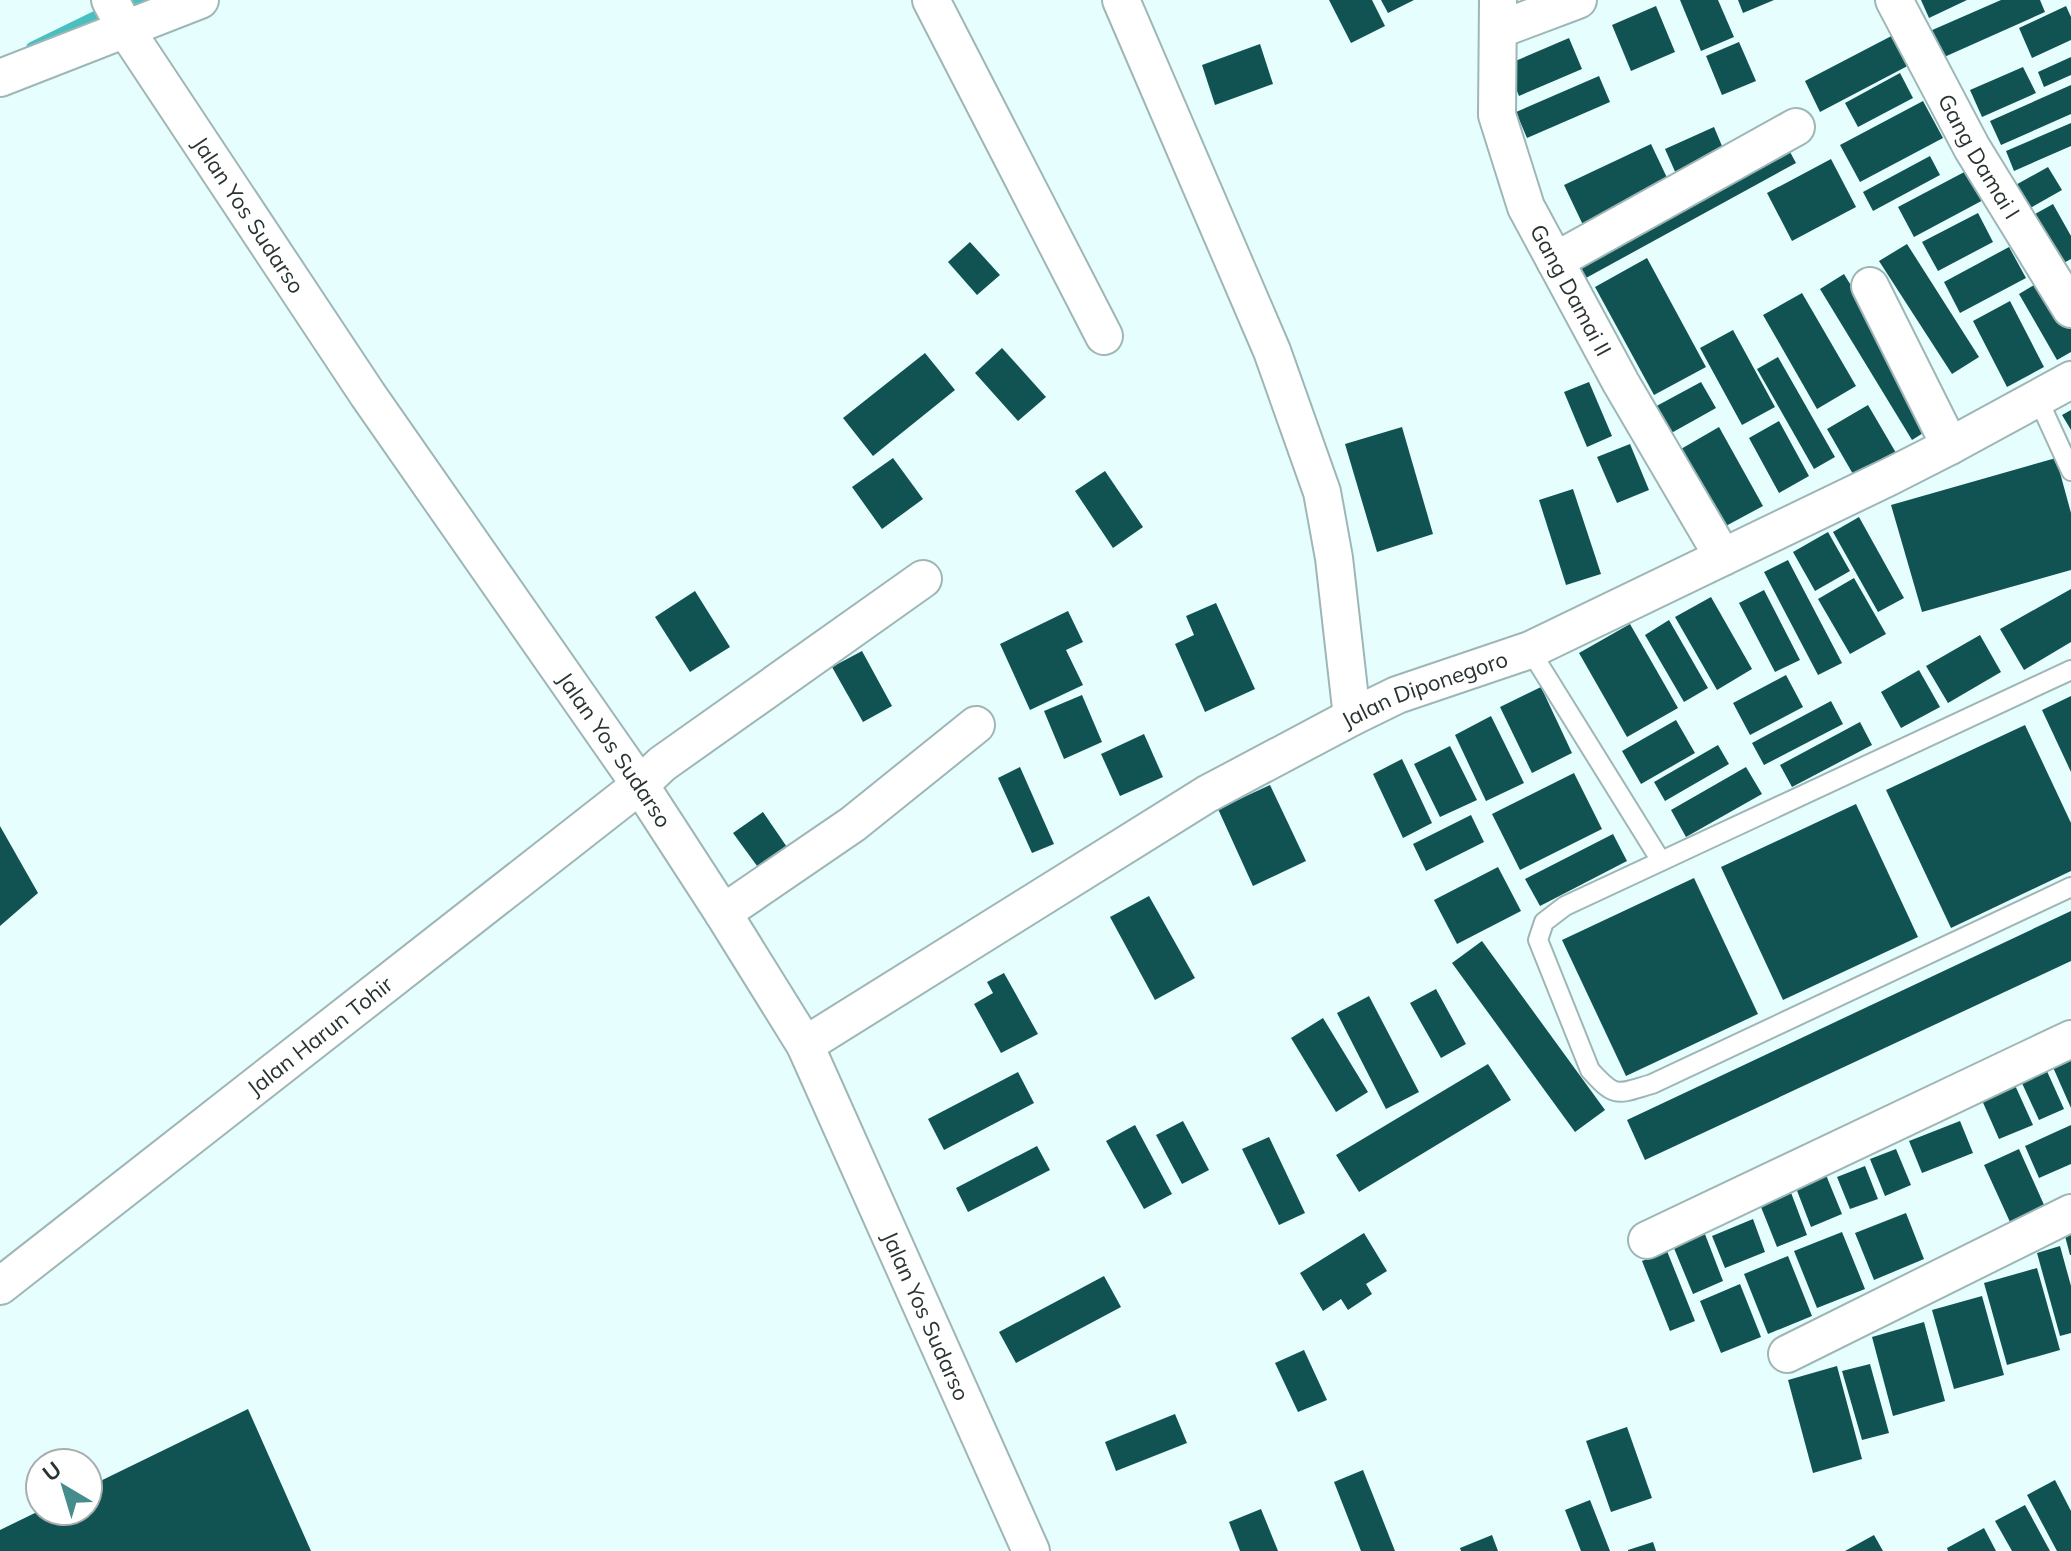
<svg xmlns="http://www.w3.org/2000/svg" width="2071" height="1551" font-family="Mulish,sans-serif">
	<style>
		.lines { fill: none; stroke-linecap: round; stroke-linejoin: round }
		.stream { stroke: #49bfbf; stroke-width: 12 }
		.building { fill: #115353 }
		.lane-casing { stroke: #9fb6b6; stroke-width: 22 }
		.street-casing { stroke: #9fb6b6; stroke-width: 40 }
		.lane { stroke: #fff; stroke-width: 18 }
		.street { stroke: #fff; stroke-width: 36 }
		.labels { text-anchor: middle; stroke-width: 8; stroke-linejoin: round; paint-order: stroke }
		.street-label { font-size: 22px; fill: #293332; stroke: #fff }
	</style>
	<rect width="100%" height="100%" fill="#e6fffe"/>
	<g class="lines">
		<!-- stream -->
		<polyline class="stream" points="32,48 126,2 143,0"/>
	</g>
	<!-- building -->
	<g class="building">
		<polygon points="1329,0 1372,0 1385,26 1351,43"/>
		<polygon points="1381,0 1414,0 1388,13"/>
		<polygon points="1680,0 1718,0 1734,37 1701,51"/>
		<polygon points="1738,0 1774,0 1743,13"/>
		<polygon points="1921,0 1967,0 1929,18"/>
		<polygon points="2001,0 2040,0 2045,12 1942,58 1930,31"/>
		<polygon points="1656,6 1675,52 1631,71 1612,25"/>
		<polygon points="2066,6 2071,17 2071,40 2032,58 2019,28"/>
		<polygon points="1901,31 1917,61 1820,112 1805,81"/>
		<polygon points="1569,38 1582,69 1519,96 1506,65"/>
		<polygon points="1739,42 1756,81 1722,95 1706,56"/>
		<polygon points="1260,44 1273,84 1215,105 1202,65"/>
		<polygon points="2071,57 2071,75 2044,87 2038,72"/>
		<polygon points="2023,67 2036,93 1982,117 1970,90"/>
		<polygon points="1900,73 1913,98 1858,127 1845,103"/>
		<polygon points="1599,76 1610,102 1527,138 1516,112"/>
		<polygon points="2071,85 2071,114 2001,145 1990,121"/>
		<polygon points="1923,101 1943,138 1860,182 1840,145"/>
		<polygon points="2071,123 2071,146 2014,171 2006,151"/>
		<polygon points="1714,127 1725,153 1677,176 1665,149"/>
		<polygon points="1783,139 1796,163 1586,278 1574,254"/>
		<polygon points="1651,144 1670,184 1583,225 1564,185"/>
		<polygon points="1930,156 1940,175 1873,211 1863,192"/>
		<polygon points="1831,159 1856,207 1792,241 1767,193"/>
		<polygon points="2048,167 2062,190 2025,211 2012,187"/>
		<polygon points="1970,169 1987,198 1914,237 1898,207"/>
		<polygon points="2053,204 2071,236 2071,259 2058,266 2030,217"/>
		<polygon points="1978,213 1993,242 1938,271 1922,242"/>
		<polygon points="970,242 1000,275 977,295 948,262"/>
		<polygon points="1907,244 1979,357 1952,374 1879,261"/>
		<polygon points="2009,247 2026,278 1960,313 1944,282"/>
		<polygon points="1647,258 1706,367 1654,395 1595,287"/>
		<polygon points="1844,274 1936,425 1912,440 1820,289"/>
		<polygon points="2046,278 2071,320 2071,352 2057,360 2019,294"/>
		<polygon points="1802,293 1856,386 1817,409 1763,315"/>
		<polygon points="2010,301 2044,367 2007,387 1973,321"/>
		<polygon points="1733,330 1775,407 1742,425 1700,348"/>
		<polygon points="1002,348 1046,397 1018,421 975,373"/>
		<polygon points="925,353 955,390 873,456 843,418"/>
		<polygon points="1778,357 1835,457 1814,469 1757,369"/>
		<polygon points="1589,382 1612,436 1587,447 1564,392"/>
		<polygon points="1701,382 1716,408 1666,436 1651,409"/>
		<polygon points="1868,405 1899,458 1857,481 1827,429"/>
		<polygon points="2071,410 2071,430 2062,415"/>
		<polygon points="1779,421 1809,476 1779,493 1749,438"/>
		<polygon points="1402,427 1433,534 1377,552 1345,444"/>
		<polygon points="1719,427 1763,506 1724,527 1681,449"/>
		<polygon points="1630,444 1649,490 1617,503 1597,457"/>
		<polygon points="893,458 923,499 882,529 852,487"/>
		<polygon points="2056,458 2071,513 2071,570 1922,612 1891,505"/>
		<polygon points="1105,471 1143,527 1113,548 1075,491"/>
		<polygon points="1573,489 1601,574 1566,585 1539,500"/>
		<polygon points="1859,517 1904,598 1878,612 1833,532"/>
		<polygon points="1828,532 1850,571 1815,591 1793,552"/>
		<polygon points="1788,560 1842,663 1818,675 1764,572"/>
		<polygon points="1854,578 1886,634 1850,654 1818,599"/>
		<polygon points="2071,589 2071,642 2024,670 2000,629"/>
		<polygon points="1764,590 1800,660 1775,672 1739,603"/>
		<polygon points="695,591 730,647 690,672 655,617"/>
		<polygon points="1711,597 1752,669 1717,690 1675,617"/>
		<polygon points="1216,603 1255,689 1205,712 1175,644 1194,635 1186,616"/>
		<polygon points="1068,611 1083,642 1066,650 1083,685 1030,710 1000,644"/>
		<polygon points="1669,620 1708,688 1684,702 1645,635"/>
		<polygon points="1630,624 1678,708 1627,737 1579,653"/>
		<polygon points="1980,635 2001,672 1948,703 1926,666"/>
		<polygon points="862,651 892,706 863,722 832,667"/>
		<polygon points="1919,670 1940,707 1901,728 1881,692"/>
		<polygon points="1786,675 1803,707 1750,735 1733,703"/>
		<polygon points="1541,687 1572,753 1532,773 1500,707"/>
		<polygon points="1082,695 1102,742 1064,759 1044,711"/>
		<polygon points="2071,696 2071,772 2042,710"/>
		<polygon points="1831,701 1843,724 1764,765 1752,743"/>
		<polygon points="1491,716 1524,783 1486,801 1455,735"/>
		<polygon points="1676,720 1695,753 1641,784 1622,751"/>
		<polygon points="1860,722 1872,745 1792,787 1780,765"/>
		<polygon points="2025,725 2071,823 2071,871 1951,928 1886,790"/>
		<polygon points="1144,734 1163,777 1120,796 1101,754"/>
		<polygon points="1718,745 1729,764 1665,801 1654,782"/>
		<polygon points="1450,746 1477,800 1440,817 1414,764"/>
		<polygon points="1402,759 1432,823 1403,838 1373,774"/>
		<polygon points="1020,767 1054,844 1032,853 998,778"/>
		<polygon points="1746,767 1762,794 1686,837 1671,810"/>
		<polygon points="1574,773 1602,829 1520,870 1492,814"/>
		<polygon points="1270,785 1306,861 1253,886 1218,809"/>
		<polygon points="1856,804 1918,937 1783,1000 1721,867"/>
		<polygon points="763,812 789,850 760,870 733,833"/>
		<polygon points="1471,815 1484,842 1426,871 1413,844"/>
		<polygon points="0,826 38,893 0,926"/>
		<polygon points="1613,834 1627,861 1540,906 1525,879"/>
		<polygon points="1498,867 1521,911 1457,944 1434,900"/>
		<polygon points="1694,878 1758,1014 1626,1076 1562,940"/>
		<polygon points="1149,896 1195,978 1155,1000 1110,917"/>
		<polygon points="2071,911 2071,961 1645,1160 1627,1120"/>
		<polygon points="1482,941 1605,1110 1575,1132 1452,963"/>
		<polygon points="1004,973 1038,1034 1001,1053 974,1004 993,993 987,982"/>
		<polygon points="1436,989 1466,1044 1441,1058 1410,1003"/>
		<polygon points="1369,996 1419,1092 1386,1109 1337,1013"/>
		<polygon points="1323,1018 1368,1092 1336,1112 1291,1038"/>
		<polygon points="2071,1056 2071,1108 2052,1065"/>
		<polygon points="1488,1064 1511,1100 1359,1192 1336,1155"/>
		<polygon points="2046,1069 2064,1109 2039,1120 2021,1081"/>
		<polygon points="1018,1072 1034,1103 944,1150 928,1119"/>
		<polygon points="2014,1083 2033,1125 1999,1139 1981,1098"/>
		<polygon points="1183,1121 1209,1170 1182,1184 1156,1135"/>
		<polygon points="1960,1121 1973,1153 1922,1173 1909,1141"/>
		<polygon points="1135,1125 1172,1194 1144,1209 1106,1141"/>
		<polygon points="2071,1125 2071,1164 2039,1178 2025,1146"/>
		<polygon points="1269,1137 1305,1213 1279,1225 1242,1149"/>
		<polygon points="1037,1146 1050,1170 968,1212 956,1188"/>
		<polygon points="1896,1149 1911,1185 1885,1196 1870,1159"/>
		<polygon points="2019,1149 2045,1207 2010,1222 1984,1165"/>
		<polygon points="1865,1166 1878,1199 1850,1209 1837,1177"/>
		<polygon points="1826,1175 1842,1214 1811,1227 1796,1188"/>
		<polygon points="1790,1190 1807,1235 1777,1247 1759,1202"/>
		<polygon points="1906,1213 1924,1259 1874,1280 1855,1233"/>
		<polygon points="1753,1219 1765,1252 1725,1268 1712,1236"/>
		<polygon points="1703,1229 1723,1281 1693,1294 1671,1241"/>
		<polygon points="1842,1232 1865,1289 1817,1308 1794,1251"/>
		<polygon points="1364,1233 1387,1271 1366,1284 1372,1294 1348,1310 1341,1299 1323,1311 1300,1273"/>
		<polygon points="2071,1235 2071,1255 2070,1255 2065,1236"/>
		<polygon points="2060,1246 2071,1286 2071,1333 2060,1336 2037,1253"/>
		<polygon points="1667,1251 1695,1321 1670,1331 1642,1261"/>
		<polygon points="1788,1256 1812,1316 1768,1334 1744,1274"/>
		<polygon points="2037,1268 2060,1350 2007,1365 1984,1283"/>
		<polygon points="1104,1276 1121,1307 1016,1363 999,1332"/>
		<polygon points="1740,1284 1761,1337 1721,1353 1700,1301"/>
		<polygon points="1982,1296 2004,1375 1954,1389 1932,1310"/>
		<polygon points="1924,1322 1945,1401 1893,1416 1872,1337"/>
		<polygon points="1304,1350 1327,1400 1298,1412 1275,1363"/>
		<polygon points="1870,1364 1889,1433 1862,1440 1842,1371"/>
		<polygon points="1837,1366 1862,1459 1813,1473 1788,1380"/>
		<polygon points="248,1409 311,1551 0,1551 0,1530 39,1511 88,1511 88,1487"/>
		<polygon points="1175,1414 1187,1443 1116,1471 1105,1442"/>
		<polygon points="1627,1427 1652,1498 1611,1512 1586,1441"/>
		<polygon points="1363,1470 1395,1551 1361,1551 1334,1482"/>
		<polygon points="2055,1480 2071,1511 2071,1551 2057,1551 2027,1495"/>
		<polygon points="1590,1500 1610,1551 1581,1551 1565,1510"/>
		<polygon points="2025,1505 2050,1551 2012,1551 1995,1521"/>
		<polygon points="1261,1509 1278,1551 1240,1551 1229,1522"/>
		<polygon points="1984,1528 1996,1551 1948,1551 1947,1548"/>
		<polygon points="1492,1535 1498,1551 1461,1551 1460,1548"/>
		<polygon points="1874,1535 1883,1551 1845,1551"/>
		<polygon points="1653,1542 1656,1551 1628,1551 1628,1550"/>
	</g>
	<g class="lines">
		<defs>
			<g id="lane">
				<polyline points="2038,399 2071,471"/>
				<polyline points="1530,650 1661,861"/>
				<path d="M2071 670 1565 906 1544 922 1538 940 1590 1070C1616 1099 1617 1094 1652 1084L2071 887"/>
			</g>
			<g id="street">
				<path id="s1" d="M110 0 126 30 368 395 640 785 723 913 805 1045 1031 1551"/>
				<polyline points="931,0 1104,336"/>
				<polyline points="1121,0 1272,351 1322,492 1334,558 1352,717"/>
				<path id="s2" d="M1498 0 1497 115 1526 207 1621 383 1723 557"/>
				<path id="s3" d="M1894 0 1972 148 2071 309"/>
				<polyline points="1498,30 1578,0"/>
				<polyline points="0,78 200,0"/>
				<polyline points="1555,261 1796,127"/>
				<polyline points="1870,286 1950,446"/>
				<polyline points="723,913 853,824 976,725"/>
				<path id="s4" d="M805 1045 1207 794 1352 717 1397 695 1530 650 1889 477 1950 446 2071 380"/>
				<polyline points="1647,1240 2071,1039"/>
				<path id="s5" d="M0 1286 640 785 662 764 923 579"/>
				<polyline points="1787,1354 2071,1213"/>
			</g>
		</defs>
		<!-- lane casing -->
		<use href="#lane" class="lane-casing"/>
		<!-- street casing -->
		<use href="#street" class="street-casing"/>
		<!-- lane -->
		<use href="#lane" class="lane"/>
		<!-- street -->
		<use href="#street" class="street"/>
	</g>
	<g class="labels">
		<!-- street labels -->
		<g class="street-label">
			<text dy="8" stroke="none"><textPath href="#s3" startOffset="178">Gang Damai I</textPath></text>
			<text dy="8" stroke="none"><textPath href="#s1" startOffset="256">Jalan Yos Sudarso</textPath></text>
			<text dy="8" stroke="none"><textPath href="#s2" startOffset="306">Gang Damai II</textPath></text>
			<text dy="8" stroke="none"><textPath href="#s4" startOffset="716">Jalan Diponegoro</textPath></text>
			<text dy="8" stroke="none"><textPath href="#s1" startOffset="904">Jalan Yos Sudarso</textPath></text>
			<text dy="8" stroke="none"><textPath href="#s5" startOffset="406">Jalan Harun Tohir</textPath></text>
			<text dy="8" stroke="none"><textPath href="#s1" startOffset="1552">Jalan Yos Sudarso</textPath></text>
		</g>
	</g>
	<!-- north arrow -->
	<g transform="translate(64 1487) rotate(322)"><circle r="38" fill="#ffffff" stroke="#a9adad" stroke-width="2"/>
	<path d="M0-6L14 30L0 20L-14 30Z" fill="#458d8d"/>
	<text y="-12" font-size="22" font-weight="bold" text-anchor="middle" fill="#293332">U</text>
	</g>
</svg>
